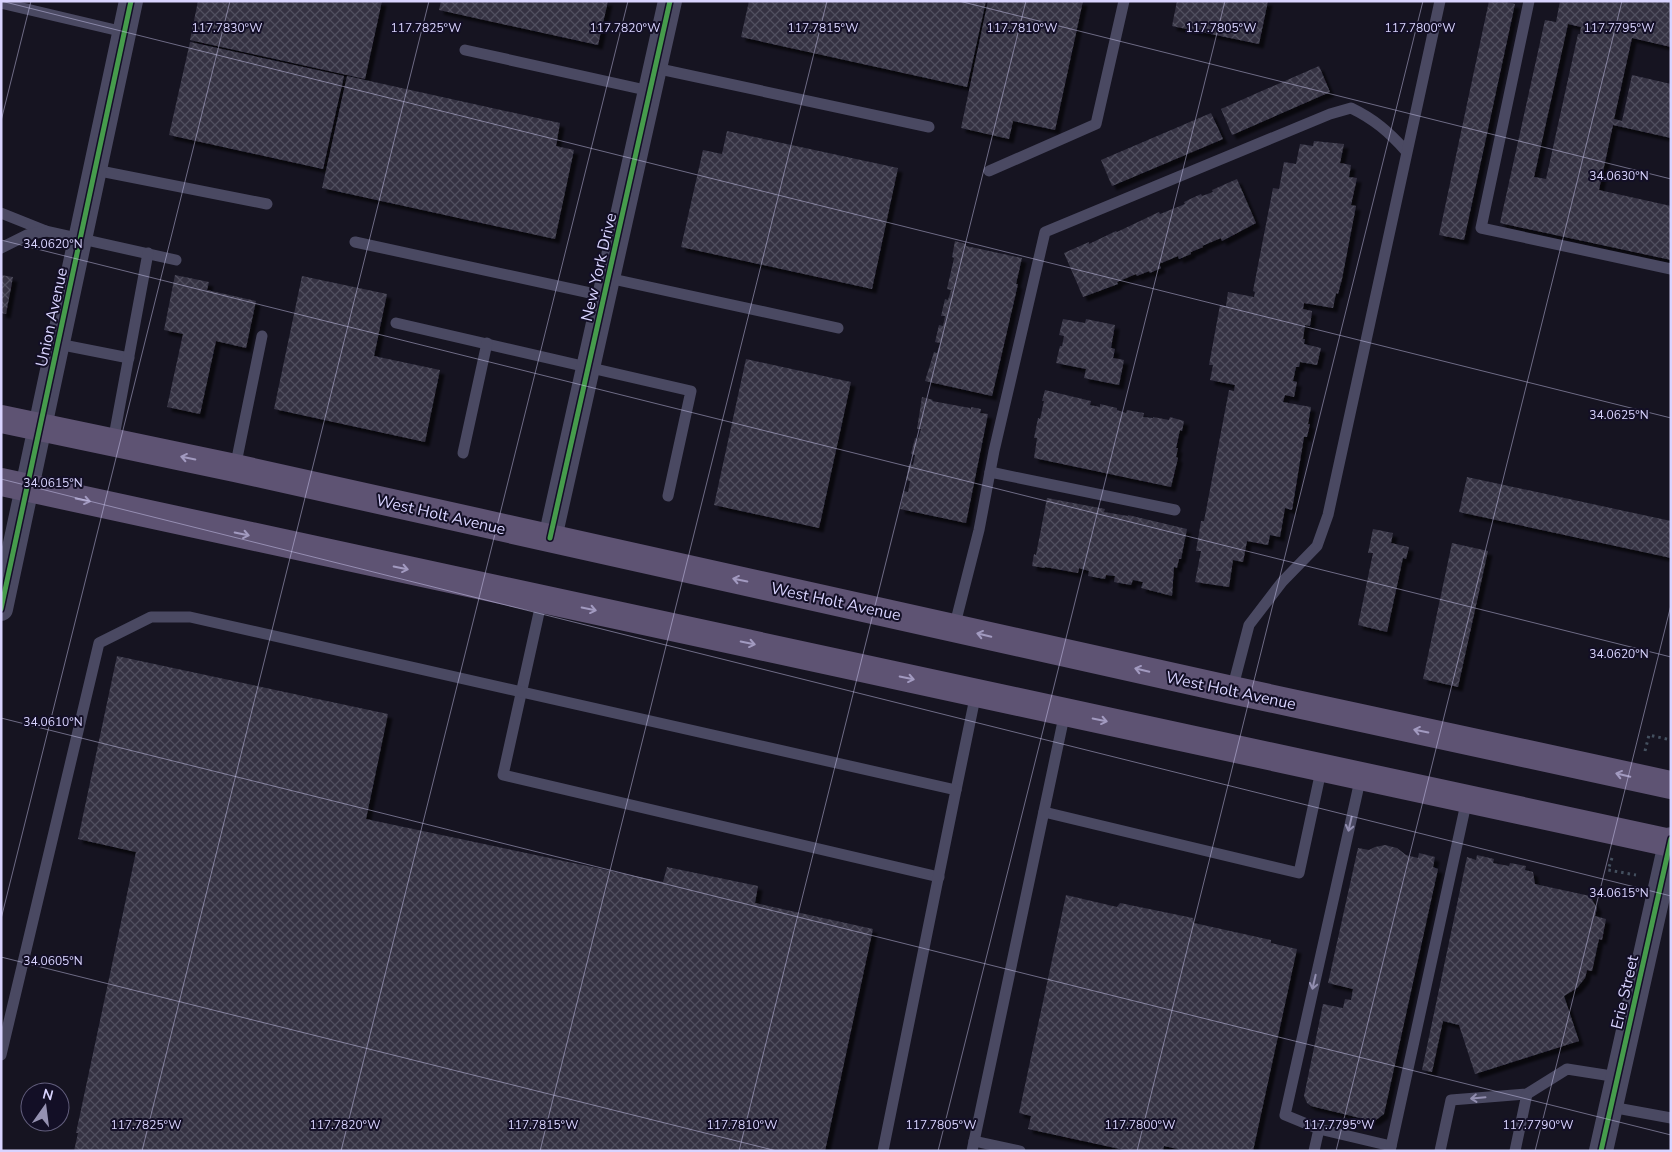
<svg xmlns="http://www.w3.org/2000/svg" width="1672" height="1152" font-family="'Nunito Sans',sans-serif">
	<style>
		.building { fill: url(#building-cross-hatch); fill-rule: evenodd; filter: url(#shadow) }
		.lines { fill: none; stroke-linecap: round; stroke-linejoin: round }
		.path { stroke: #44505f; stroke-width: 3; stroke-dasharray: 2.5 4; stroke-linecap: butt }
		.service { stroke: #4a4962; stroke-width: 11 }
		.minor { stroke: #4a4962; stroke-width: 24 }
		.primary { stroke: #5e5373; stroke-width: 28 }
		.cycleway-casing { stroke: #130f26; stroke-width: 8 }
		.cycleway { stroke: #469c4c; stroke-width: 5 }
		.oneway { stroke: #a29ac0 }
		.oneway2 { stroke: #928eb0 }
		.ticks { fill: none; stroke: #d9d4ff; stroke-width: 1; stroke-opacity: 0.45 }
		.labels { text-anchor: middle; stroke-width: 4; stroke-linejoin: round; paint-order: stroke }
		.street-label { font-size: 16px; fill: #d9d4ff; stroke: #130f26 }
		.ticks-label { font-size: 12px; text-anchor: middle; fill: #d9d4ff; stroke: #130f26; stroke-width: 4; stroke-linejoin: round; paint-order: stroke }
	</style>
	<defs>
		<pattern id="building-cross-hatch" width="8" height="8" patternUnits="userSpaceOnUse" patternTransform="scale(1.25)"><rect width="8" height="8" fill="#343243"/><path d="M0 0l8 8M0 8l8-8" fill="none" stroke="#514f5f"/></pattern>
		<filter id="shadow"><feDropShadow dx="4.5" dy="4.5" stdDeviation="1" flood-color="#0009"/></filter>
	</defs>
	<rect width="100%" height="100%" fill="#161421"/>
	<!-- building -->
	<g class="building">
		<polygon points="198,1 382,1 365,79 190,40"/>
		<polygon points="441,1 608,1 598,45 439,10"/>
		<polygon points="749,1 986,1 967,87 741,37"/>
		<polygon points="988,1 1083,1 1055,130 1013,121 1009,139 961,128"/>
		<polygon points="1177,1 1268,1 1259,44 1172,26"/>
		<polygon points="1489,1 1502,1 1515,4 1464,240 1439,235"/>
		<path d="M1560 1H1671V47L1632 38 1614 119 1622 121 1632 75 1671 84V138L1613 125 1599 190 1671 206V260L1500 223 1545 20 1556 22ZM1568 24 1581 27 1580 34H1578L1546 179 1534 177Z"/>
		<polygon points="190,42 344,76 323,169 169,135"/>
		<polygon points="1319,66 1330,92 1232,135 1221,109"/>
		<polygon points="347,76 560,123 556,146 574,150 555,239 322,188"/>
		<polygon points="1211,113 1223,139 1112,186 1101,160"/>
		<polygon points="727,131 898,168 872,289 681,247 703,150 722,154"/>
		<polygon points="1314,141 1344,144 1340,163 1351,165 1349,177 1357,178 1351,205 1356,206 1342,279 1338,294 1336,293 1333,308 1304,303 1303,309 1312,311 1310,326 1305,325 1303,339 1305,339 1304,344 1321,348 1317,365 1300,362 1299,367 1296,367 1293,381 1297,382 1294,397 1285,395 1283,402 1311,407 1308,424 1310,424 1307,437 1304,437 1292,510 1285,508 1280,537 1270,535 1268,545 1247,541 1243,562 1233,560 1229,587 1195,582 1201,551 1196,551 1201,521 1204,521 1229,390 1234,391 1235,385 1210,380 1213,365 1209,365 1220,305 1226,306 1228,292 1254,297 1255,292 1253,291 1273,188 1279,189 1284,162 1296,164 1300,144 1313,146"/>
		<polygon points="1237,179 1256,223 1222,241 1221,238 1202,246 1203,247 1191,252 1191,254 1179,259 1178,256 1159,264 1161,268 1150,273 1149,271 1137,276 1136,274 1117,282 1118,284 1083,297 1064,253 1089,242 1089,244 1116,231 1117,232 1159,212 1160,214 1185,204 1184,202 1201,194 1202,196 1213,192 1212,190"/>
		<polygon points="955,241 966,244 966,246 1022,258 1016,284 1018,284 992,396 925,381 934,352 937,353 940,343 935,342 939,325 943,326 945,316 941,316 945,299 948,300 951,290 947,289 954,258 952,257"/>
		<polygon points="1,275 13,277 6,314 1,313"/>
		<polygon points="175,275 209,282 207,290 256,301 246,348 216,341 200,414 167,407 183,334 164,330"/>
		<polygon points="302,276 387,294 374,356 440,370 425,442 274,409"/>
		<polygon points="1063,319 1085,323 1086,319 1115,325 1111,348 1115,349 1113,358 1124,360 1119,385 1084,378 1086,369 1056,363 1060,346 1062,346 1064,336 1059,335"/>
		<polygon points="746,359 851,382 819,528 714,505"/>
		<polygon points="1045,390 1091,401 1090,405 1100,407 1100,404 1117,408 1117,410 1126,413 1127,410 1144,413 1143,417 1153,418 1153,417 1169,420 1170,417 1184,421 1182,431 1180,430 1176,448 1178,448 1176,457 1178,458 1171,487 1034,458 1037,438 1034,438 1038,418 1040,419 1044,401 1042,401"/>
		<polygon points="922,397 933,400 932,401 970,408 971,410 971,407 981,409 980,413 988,414 966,523 900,509 904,491 908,492 910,481 906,480 909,464 913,465 915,455 911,454 915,438 918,439 921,429 917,429"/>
		<polygon points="1467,477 1671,521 1671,558 1459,512"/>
		<polygon points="1047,498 1105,509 1104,512 1128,516 1128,515 1187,529 1181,559 1179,559 1177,568 1174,567 1172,596 1141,588 1143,582 1133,580 1131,585 1114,582 1115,576 1106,575 1105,579 1088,576 1089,571 1079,568 1078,573 1045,567 1045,568 1032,566 1034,554 1036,555"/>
		<polygon points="1373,529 1393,533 1391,543 1409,547 1406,559 1403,558 1387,632 1358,625 1373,553 1368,553"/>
		<polygon points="1452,543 1488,551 1458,687 1423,679"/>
		<polygon points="117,656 388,714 366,819 663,882 667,867 758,886 755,903 873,929 825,1151 74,1151 78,1133 76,1133 136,852 78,839"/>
		<polygon points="1385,845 1397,848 1406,855 1418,858 1419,853 1435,857 1433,867 1438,869 1384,1114 1376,1120 1372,1121 1311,1106 1307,1103 1304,1096 1323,1004 1343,1008 1345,999 1351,1000 1353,989 1328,983 1358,848 1369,850 1375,847"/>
		<polygon points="1477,855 1494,859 1493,863 1509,866 1510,863 1526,866 1525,870 1533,872 1535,884 1590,896 1597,908 1595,916 1606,919 1602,940 1599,939 1592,971 1587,970 1585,978 1577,988 1564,996 1579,1041 1475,1074 1459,1025 1443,1021 1432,1072 1422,1070 1467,857 1476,860"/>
		<polygon points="1066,895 1117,907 1120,903 1193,918 1194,923 1271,940 1271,943 1297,949 1253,1151 1187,1151 1164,1146 1163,1151 1129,1151 1028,1129 1031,1116 1019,1113"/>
	</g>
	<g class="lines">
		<!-- path -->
		<g class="path">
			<polyline points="1645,751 1649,735 1671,740"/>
			<polyline points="1612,858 1608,870 1636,875"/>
		</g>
		<!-- service -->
		<g class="service">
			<polyline points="1529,1 1481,228 1671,269"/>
			<polyline points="1,3 124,32"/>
			<polyline points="465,50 650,91"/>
			<polyline points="655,68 929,127"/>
			<polyline points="95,170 267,204"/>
			<polyline points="989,171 1096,124 1124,1"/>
			<polyline points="1,213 46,231"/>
			<polyline points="355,242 604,296"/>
			<polyline points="1,248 27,235 46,231 176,260"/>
			<polyline points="608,278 838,328"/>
			<polyline points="396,323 691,391 668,496"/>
			<polyline points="58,344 129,358"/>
			<polyline points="113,442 148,253"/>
			<polyline points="463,453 487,343"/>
			<polyline points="235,468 262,336"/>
			<polyline points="990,472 1175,510"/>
			<polyline points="542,599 503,775 939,877"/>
			<path d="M954 628 979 530 994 451 1045 232 1330 114 1351 108C1374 119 1389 132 1406 151"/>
			<polyline points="1232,690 1249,625 1282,582 1317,546 1328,515 1440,1"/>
			<polyline points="1361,776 1285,1115 1319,1129 1391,1146"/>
			<polyline points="956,790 976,693"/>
			<polyline points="1044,812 1299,873 1319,780"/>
			<polyline points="1,1055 99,643 151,617 190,617 956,790 883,1151"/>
			<polyline points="1611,1107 1671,1118"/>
			<polyline points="974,1141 1020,1151"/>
			<polyline points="972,1151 1065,712"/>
			<polyline points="1314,1151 1319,1129"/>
			<polyline points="1390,1151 1467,799"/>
			<polyline points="1440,1151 1451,1100 1527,1094 1567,1069 1618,1077"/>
			<polyline points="1515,1151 1527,1094"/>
		</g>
		<!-- minor -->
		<g class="minor">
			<polyline points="550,538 670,1"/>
			<polyline points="1,609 131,1"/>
			<polyline points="1601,1151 1671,839"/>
		</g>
		<!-- primary -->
		<g class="primary">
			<polyline points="1,419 235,468 1232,690 1671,785"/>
			<polyline points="1,482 1671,843"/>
		</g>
		<defs>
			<g id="cycleway">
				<polyline points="550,538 670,1"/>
				<polyline points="1,609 131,1"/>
				<polyline points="1601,1151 1671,839"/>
			</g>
		</defs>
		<!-- cycleway casing -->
		<use href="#cycleway" class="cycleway-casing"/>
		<!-- cycleway -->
		<use href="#cycleway" class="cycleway"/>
	</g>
	<!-- one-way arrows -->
	<defs><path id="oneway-shaft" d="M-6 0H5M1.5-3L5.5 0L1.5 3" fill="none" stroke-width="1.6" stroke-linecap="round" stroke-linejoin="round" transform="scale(1.25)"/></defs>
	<g class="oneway">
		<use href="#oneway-shaft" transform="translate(188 458) rotate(-168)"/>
		<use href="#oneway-shaft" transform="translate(83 500) rotate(12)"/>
		<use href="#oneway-shaft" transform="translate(242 534) rotate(12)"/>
		<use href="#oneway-shaft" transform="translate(401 568) rotate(12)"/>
		<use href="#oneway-shaft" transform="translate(740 580) rotate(-168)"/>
		<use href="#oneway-shaft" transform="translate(589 609) rotate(12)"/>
		<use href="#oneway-shaft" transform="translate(984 635) rotate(-167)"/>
		<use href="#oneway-shaft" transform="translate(748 643) rotate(12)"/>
		<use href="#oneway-shaft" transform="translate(1142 670) rotate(-167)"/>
		<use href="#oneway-shaft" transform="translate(907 678) rotate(12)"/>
		<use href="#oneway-shaft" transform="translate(1100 720) rotate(12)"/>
		<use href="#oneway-shaft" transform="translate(1421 731) rotate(-168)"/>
		<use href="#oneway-shaft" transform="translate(1623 775) rotate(-167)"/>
	</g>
	<g class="oneway2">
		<use href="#oneway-shaft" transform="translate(1350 824) rotate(103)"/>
		<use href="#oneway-shaft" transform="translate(1314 982) rotate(103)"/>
		<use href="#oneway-shaft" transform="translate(1478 1098) rotate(175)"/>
	</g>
	<!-- ticks -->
	<path class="ticks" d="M1 1 1671 418M959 1 1671 179M1 121 31 1M1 240 1671 657M1 479 1671 896M1 718 1671 1135M1 919 230 1M1 957 777 1151M142 1151 429 1M341 1151 628 1M540 1151 827 1M739 1151 1026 1M938 1151 1225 1M1137 1151 1423 1M1336 1151 1622 1M1535 1151 1671 605"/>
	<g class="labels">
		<!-- street labels -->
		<g class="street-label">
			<text transform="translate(598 267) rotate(-77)" y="6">New York Drive</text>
			<text transform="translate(51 317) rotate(-78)" y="6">Union Avenue</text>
			<text transform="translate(441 514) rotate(13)" y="6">West Holt Avenue</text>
			<text transform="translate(836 601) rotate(12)" y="6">West Holt Avenue</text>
			<text transform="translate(1231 690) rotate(12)" y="6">West Holt Avenue</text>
			<text transform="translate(1624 992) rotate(-77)" y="6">Erie Street</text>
		</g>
	</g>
	<g class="ticks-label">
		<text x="227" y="32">117.7830°W</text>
		<text x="426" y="32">117.7825°W</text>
		<text x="625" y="32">117.7820°W</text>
		<text x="823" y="32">117.7815°W</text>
		<text x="1022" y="32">117.7810°W</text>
		<text x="1221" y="32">117.7805°W</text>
		<text x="1420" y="32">117.7800°W</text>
		<text x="1619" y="32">117.7795°W</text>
		<text x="1619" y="180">34.0630°N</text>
		<text x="53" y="248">34.0620°N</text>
		<text x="1619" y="419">34.0625°N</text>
		<text x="53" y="487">34.0615°N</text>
		<text x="1619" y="658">34.0620°N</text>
		<text x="53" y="726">34.0610°N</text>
		<text x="1619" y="897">34.0615°N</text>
		<text x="53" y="965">34.0605°N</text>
		<text x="146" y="1129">117.7825°W</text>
		<text x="345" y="1129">117.7820°W</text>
		<text x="543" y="1129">117.7815°W</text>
		<text x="742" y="1129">117.7810°W</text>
		<text x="941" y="1129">117.7805°W</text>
		<text x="1140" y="1129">117.7800°W</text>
		<text x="1339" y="1129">117.7795°W</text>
		<text x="1538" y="1129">117.7790°W</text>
	</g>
	<!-- border -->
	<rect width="1672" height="1152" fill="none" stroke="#d9d4ff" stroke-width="5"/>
	<!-- north arrow -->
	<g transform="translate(45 1107) rotate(14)"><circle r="24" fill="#130f26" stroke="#625e7d"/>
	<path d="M0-4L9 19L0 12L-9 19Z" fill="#9591b1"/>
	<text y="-8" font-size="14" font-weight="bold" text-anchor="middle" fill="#d9d4ff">N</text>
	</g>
</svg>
